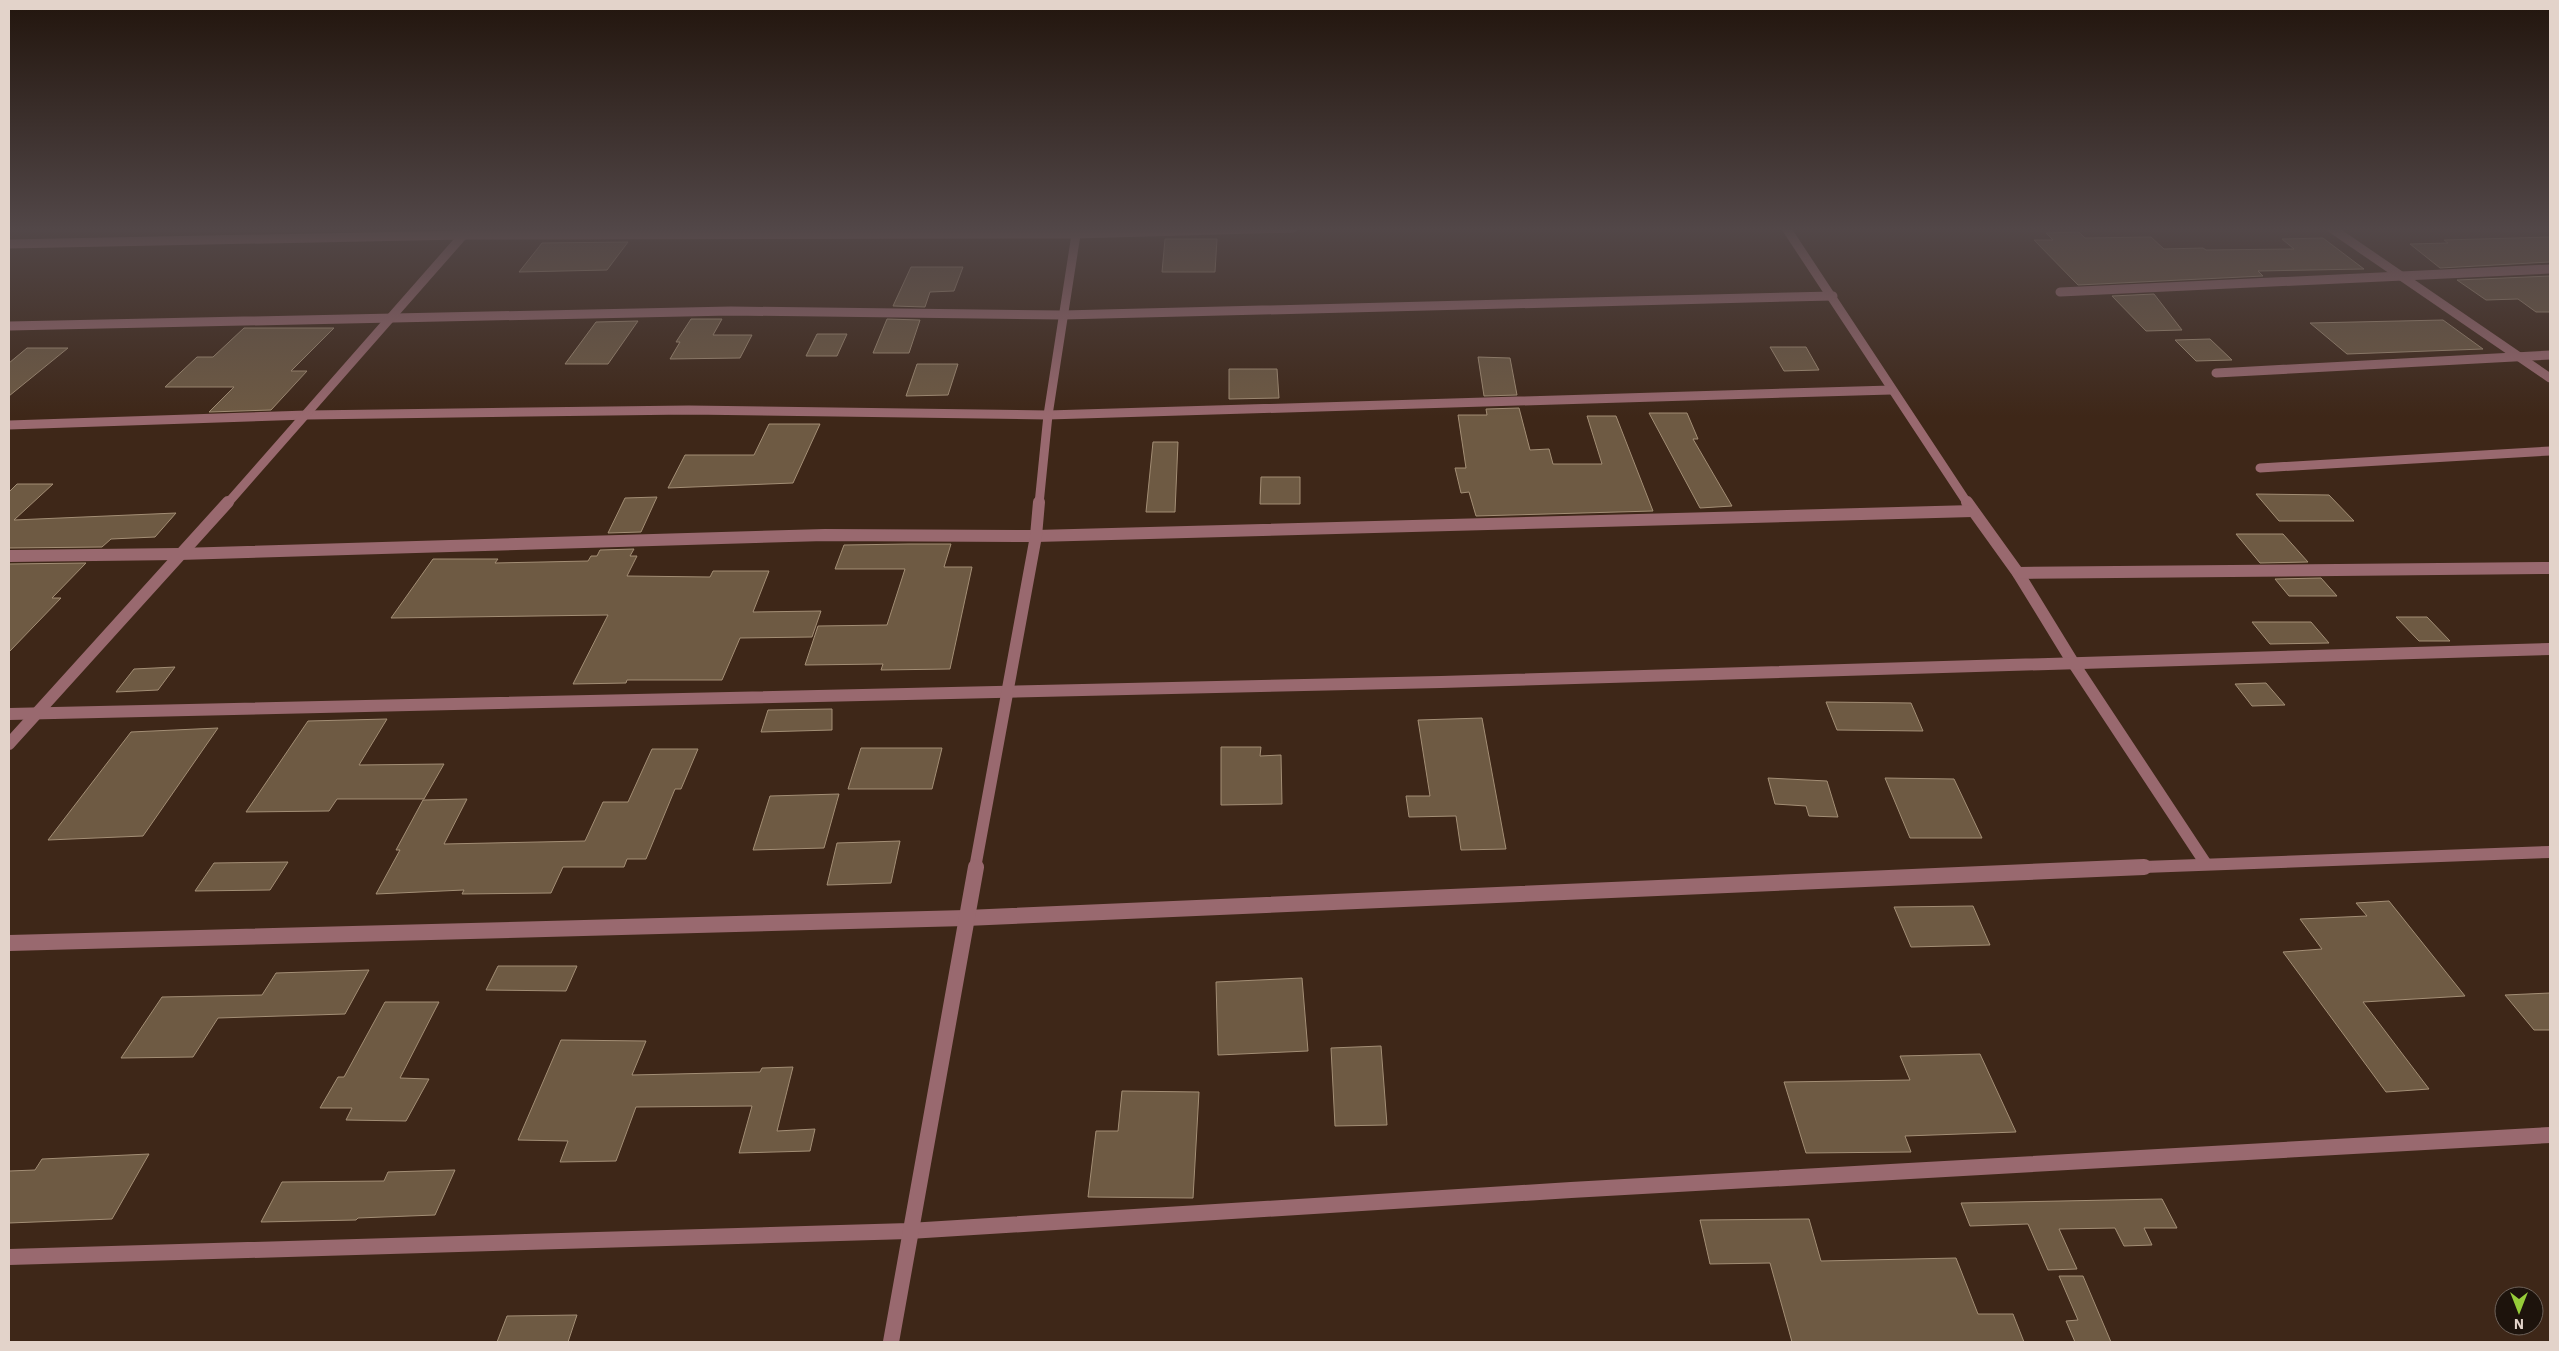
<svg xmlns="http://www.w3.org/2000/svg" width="2559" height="1351" font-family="'IBM Plex Sans',sans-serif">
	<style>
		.building { fill: #6e5a43; stroke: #a38e75 }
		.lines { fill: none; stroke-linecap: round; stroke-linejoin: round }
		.minor-far2 { stroke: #99696f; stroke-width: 9 }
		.minor-far1 { stroke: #99696f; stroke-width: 12 }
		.minor { stroke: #99696f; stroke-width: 16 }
	</style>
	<rect width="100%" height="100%" fill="#3e2718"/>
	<!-- building -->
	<g class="building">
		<polygon points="2079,232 2085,238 2151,237 2164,249 2203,248 2206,250 2294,249 2282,239 2323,238 2364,269 2258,271 2263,276 2078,285 2034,240 2053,240 2046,233"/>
		<polygon points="2550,237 2550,262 2440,268 2410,244 2448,243 2444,240"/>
		<polygon points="1165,239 1217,239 1215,272 1162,272"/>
		<polygon points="628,242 607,270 519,272 542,243"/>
		<polygon points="911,267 963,267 954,291 930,292 925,307 893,306"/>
		<polygon points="2550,276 2550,312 2536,312 2518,299 2486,300 2457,280"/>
		<polygon points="2154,294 2182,330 2146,331 2112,296"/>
		<polygon points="691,319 722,319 713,335 752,335 740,358 670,359 680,342 676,342"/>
		<polygon points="887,319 920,320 909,353 873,353"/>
		<polygon points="2443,320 2483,349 2347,354 2310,323"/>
		<polygon points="638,321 608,364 565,364 596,322"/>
		<polygon points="244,328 334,328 291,371 307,371 271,410 209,412 234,387 165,387 197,357 213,357"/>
		<polygon points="817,334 847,334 837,356 806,356"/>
		<polygon points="2210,339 2232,360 2196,361 2175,340"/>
		<polygon points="1770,347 1806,347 1819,370 1784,371"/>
		<polygon points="27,348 68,348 9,396 9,363"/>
		<polygon points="1478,357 1510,358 1517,395 1484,396"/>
		<polygon points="917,364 958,364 948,395 906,396"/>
		<polygon points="1229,369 1277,369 1279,398 1229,399"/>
		<polygon points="1519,408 1530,450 1549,449 1553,464 1602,464 1587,416 1616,416 1653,511 1476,516 1469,492 1461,493 1455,468 1466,468 1458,415 1487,415 1486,409"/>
		<polygon points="1649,413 1687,413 1698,439 1693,439 1732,506 1700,508"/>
		<polygon points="769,424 820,424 793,483 668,488 685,455 754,455"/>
		<polygon points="1153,442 1178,442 1175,512 1146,512"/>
		<polygon points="1261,477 1300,477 1300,504 1260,504"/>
		<polygon points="17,484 53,484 14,520 176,513 155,537 111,539 102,547 9,548 9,492"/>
		<polygon points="2256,494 2329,495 2354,521 2279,521"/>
		<polygon points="657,497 641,532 608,533 625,498"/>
		<polygon points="2236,534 2283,534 2308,562 2260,563"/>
		<polygon points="909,544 951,544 944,567 972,567 950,669 881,670 883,664 805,665 818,626 887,625 905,569 835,569 844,545"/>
		<polygon points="634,549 630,556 637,556 627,576 710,577 713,571 769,571 753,612 821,611 812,637 740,638 722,680 627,680 626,683 573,684 608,615 391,618 433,559 498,559 495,563 588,561 591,556 597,556 600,550"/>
		<polygon points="86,563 52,598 61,598 9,652 9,564"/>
		<polygon points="2321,578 2337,596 2289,596 2275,579"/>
		<polygon points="2396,617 2427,617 2450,641 2419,641"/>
		<polygon points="2252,622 2311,622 2329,643 2270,644"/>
		<polygon points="175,667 158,690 116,692 134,669"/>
		<polygon points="2266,683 2285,705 2252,706 2235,684"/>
		<polygon points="1826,702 1911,703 1923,731 1837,730"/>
		<polygon points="832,709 832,730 761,732 768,710"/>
		<polygon points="1482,718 1506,849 1461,850 1456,816 1409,817 1406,796 1430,796 1418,720"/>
		<polygon points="387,719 359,765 444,764 424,799 337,799 329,811 246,812 308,721"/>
		<polygon points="218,728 143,836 48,840 131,732"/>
		<polygon points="1221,747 1261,747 1260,756 1281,755 1282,804 1221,805"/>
		<polygon points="861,748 942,748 932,789 848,789"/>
		<polygon points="652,749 698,749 681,789 675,789 646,859 627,859 624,867 563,867 551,893 462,894 464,890 376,894 400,850 396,850 423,800 467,799 444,844 585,841 603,802 628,802"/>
		<polygon points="1768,778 1827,781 1838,817 1809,816 1806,806 1775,804"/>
		<polygon points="1885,778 1954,779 1982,838 1910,838"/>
		<polygon points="839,794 824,848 753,850 770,796"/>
		<polygon points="900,841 891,883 827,885 837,843"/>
		<polygon points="288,862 270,890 195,891 214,863"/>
		<polygon points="2389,901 2465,996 2363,1002 2429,1089 2386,1092 2283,952 2322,949 2300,919 2367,916 2356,903"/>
		<polygon points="1973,906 1990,945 1911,947 1894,907"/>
		<polygon points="498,966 577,966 566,991 486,990"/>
		<polygon points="369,970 345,1014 218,1018 193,1057 121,1058 162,997 262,995 276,973"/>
		<polygon points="1302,978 1308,1051 1218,1055 1216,982"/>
		<polygon points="2550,993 2550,1030 2534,1030 2505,995"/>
		<polygon points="385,1002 439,1002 400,1078 429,1079 406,1121 346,1120 352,1108 320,1108 338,1077 344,1077"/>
		<polygon points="561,1040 646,1041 632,1075 760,1072 762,1068 793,1067 777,1131 815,1129 810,1151 739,1153 752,1106 636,1107 616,1161 560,1162 568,1141 518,1140"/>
		<polygon points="1381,1046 1387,1125 1335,1126 1331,1048"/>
		<polygon points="1980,1054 2016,1132 1905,1136 1911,1152 1806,1153 1784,1082 1910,1080 1900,1056"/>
		<polygon points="1122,1091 1199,1092 1193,1198 1088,1197 1096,1131 1118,1131"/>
		<polygon points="149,1154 112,1219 9,1223 9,1171 35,1170 42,1159"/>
		<polygon points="455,1170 435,1215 358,1218 356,1220 261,1222 282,1182 384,1181 388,1172"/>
		<polygon points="2162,1199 2177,1228 2144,1228 2152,1245 2124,1246 2115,1228 2059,1229 2077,1269 2048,1270 2028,1224 1970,1226 1961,1203"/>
		<polygon points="1809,1219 1821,1261 1956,1258 1978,1314 2013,1314 2024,1342 1792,1342 1770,1263 1710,1264 1700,1220"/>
		<polygon points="2059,1276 2083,1276 2111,1342 2075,1342 2066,1321 2078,1320"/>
		<polygon points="577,1315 568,1342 497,1342 507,1316"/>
	</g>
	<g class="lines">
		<!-- minor-far2 -->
		<g class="minor-far2">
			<polyline points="1786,228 1968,504"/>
			<polyline points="2331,228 2550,378"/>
			<polyline points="9,244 463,235 1076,234 1293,228"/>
			<polyline points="2060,292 2550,269"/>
			<polyline points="9,326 731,311 1063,315 1833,296"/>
			<polyline points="2216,373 2550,355"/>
			<polyline points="9,425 307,415 689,410 1048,415 1891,390"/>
			<polyline points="2260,468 2550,451"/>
			<polyline points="227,504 466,232"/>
			<polyline points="1039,504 1048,415 1077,228"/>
		</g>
		<!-- minor-far1 -->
		<g class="minor-far1">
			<polyline points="1967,502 2018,573 2072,661 2206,864"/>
			<polyline points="9,556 179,554 825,535 1036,536 1973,511"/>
			<polyline points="2018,573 2550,568"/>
			<polyline points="9,714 1441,682 2550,649"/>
			<polyline points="9,744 228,502"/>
			<polyline points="975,868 1036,536 1039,502"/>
			<polyline points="2116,868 2550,852"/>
		</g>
		<!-- minor -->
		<g class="minor">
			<polyline points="9,943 966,918 2144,867"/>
			<polyline points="9,1257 909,1231 1571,1190 2550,1135"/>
			<polyline points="891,1342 976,867"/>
		</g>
	</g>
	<!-- sky -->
	<linearGradient id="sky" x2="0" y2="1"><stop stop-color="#22150d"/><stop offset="0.55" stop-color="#524748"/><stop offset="1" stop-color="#524748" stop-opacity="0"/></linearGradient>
	<rect width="2559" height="417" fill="url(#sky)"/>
	<!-- border -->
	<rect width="2559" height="1351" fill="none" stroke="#e3d3ca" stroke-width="20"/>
	<!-- north arrow -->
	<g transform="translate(2519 1311) rotate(180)"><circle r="24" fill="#1d130c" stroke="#6c6058"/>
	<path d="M0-4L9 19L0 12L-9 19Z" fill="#96cc39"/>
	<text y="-8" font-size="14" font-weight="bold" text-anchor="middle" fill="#e3d3ca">N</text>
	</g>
</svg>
